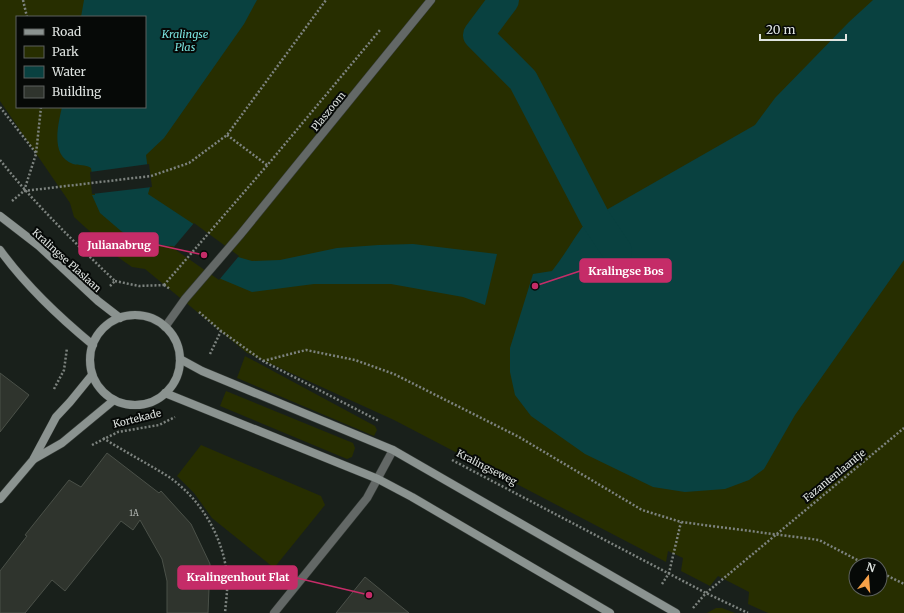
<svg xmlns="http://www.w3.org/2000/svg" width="904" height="613" font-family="Merriweather,serif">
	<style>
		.green { fill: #272e00; fill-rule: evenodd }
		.water { fill: #094140 }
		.pier { fill: #19201b }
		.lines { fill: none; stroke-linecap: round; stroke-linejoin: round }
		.canal { stroke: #094140; stroke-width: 30 }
		.building { fill: #2f342d; stroke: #4a5048 }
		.street-casing { stroke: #353b37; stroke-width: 9 }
		.secondary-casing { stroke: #353b37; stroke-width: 9 }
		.path { stroke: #7d837f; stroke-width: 2.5; stroke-dasharray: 2 2; stroke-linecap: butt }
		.street { stroke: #636866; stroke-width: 8 }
		.secondary { stroke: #8b9390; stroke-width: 8 }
		.labels { text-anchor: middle; stroke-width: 4; stroke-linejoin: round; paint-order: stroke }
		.number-label { font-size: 8px; fill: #b3b8b4 }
		.street-label { font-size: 10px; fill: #dfe4e1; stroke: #060907 }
		.water-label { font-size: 11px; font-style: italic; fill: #7ae3df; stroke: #060907 }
		.leader { fill: none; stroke: #c52c68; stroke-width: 1.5 }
		.callout-dot { fill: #c52c68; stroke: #060907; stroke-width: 1.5 }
		.callout { fill: #c52c68; stroke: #c52c68; stroke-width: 1.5 }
		.callout-label { font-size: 11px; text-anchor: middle; font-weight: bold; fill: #fff }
	</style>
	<rect width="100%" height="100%" fill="#19201b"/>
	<!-- green -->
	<g class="green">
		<path d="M0 0H904V613H768L748 604 749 592 718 576 710 586 681 571 683 558 668 551 666 562 394 420 247 353 145 269 132 267 119 258 74 217 70 203 0 101ZM17 17H145V107H17ZM856 565H880V589H856Z"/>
		<polygon points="245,356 375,426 377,430 374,436 237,378"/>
		<polygon points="226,391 353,443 355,448 352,457 347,459 220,406"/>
		<polygon points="201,445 321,496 325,505 274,568 212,518 194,493 177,476"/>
		<polygon points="716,608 722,608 735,613 707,613"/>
	</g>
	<!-- water -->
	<g class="water">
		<path d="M84 0H257L244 24 164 138 146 155 150 187 148 194 195 225 238 257 252 261 280 260 337 248 379 245 413 244 497 254 485 305 463 297 391 284H314L252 292 221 279 173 246 143 245 121 231 100 213 92 195H95L91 168C85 164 79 166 73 164 50 156 58 125 62 107H145V17H81Z"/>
		<path d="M873 0H904V260L795 415 764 469 749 480 725 489 685 492 653 487 585 454 531 416 515 395 510 372V348L533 274 552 271C565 255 574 237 587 221L755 125 775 98 849 22Z"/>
	</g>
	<!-- pier -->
	<g class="pier">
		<polygon points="149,164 152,187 92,194 90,172"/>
		<polygon points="194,223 239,256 219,280 173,248"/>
	</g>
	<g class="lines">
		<!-- canal -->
		<polyline class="canal" points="504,0 478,35 523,80 595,218 617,251"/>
	</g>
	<!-- building -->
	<g class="building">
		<polygon points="0,373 29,395 0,432"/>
		<polygon points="107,453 159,493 161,491 191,524 210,564 208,613 167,613 167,581 162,559 140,520 133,530 121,521 65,591 52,580 25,613 0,613 0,571 27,536 25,535 69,480 81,487"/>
		<polygon points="365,577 409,613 336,613"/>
	</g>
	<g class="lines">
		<defs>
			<g id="street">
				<polyline points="165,327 185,299 240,235 431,0"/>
				<polyline points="274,613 367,498 393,450"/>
			</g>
			<g id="secondary">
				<polyline points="0,216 39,246 98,301 120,318"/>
				<path d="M0 250C26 286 59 317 93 345"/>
				<circle cx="135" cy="360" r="45"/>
				<polyline points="180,359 202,371 393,450 676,613"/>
				<polyline points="165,393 378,479 412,497 610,613"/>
				<polyline points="34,459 62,443 114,400"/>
				<polyline points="0,499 33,460 56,417 70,402 92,375"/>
			</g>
		</defs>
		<!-- street casing -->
		<use href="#street" class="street-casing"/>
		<!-- secondary casing -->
		<use href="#secondary" class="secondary-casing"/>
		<!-- path -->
		<g class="path">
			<polyline points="23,0 27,17"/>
			<polyline points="0,107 36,153"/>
			<polyline points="227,135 267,165"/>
			<path d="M0 160C35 204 74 242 115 281"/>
			<polyline points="24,191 151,176 189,163 227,135 326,0"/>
			<polyline points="12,201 24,191 36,154 41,107"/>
			<polyline points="115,281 139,286 164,285"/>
			<polyline points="164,285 170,289"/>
			<polyline points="164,285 270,162 380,30"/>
			<polyline points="110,286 115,281"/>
			<polyline points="199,312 221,331 263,361 379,421"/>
			<polyline points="210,354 221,331"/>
			<polyline points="263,361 306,350 355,360 394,374 519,437 642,510 681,522 819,540 867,565"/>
			<polyline points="54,389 64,370 67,348"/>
			<path d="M103 438C125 452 147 463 169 477 201 499 224 538 227 577 228 588 226 601 225 613"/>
			<polyline points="92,445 118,432 159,425 175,417"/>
			<polyline points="452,460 706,593 748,613"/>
			<polyline points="880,572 904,584"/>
			<polyline points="662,584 669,573 681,522"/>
			<polyline points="693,608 706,593 904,428"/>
		</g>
		<!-- street -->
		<use href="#street" class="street"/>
		<!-- secondary -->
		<use href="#secondary" class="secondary"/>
	</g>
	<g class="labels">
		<!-- number labels -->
		<g class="number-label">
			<text x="134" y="516">1A</text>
		</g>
		<!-- street labels -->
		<g class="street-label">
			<text transform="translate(328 111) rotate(-51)" y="4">Plaszoom</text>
			<text transform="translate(67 260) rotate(42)" y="4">Kralingse Plaslaan</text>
			<text transform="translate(137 418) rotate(-14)" y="4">Kortekade</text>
			<text transform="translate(487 467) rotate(27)" y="4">Kralingseweg</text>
			<text transform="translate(834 475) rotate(-39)" y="4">Fazantenlaantje</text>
		</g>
		<!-- water labels -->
		<g class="water-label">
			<text x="185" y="38">Kralingse<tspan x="185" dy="13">Plas</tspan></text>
		</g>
	</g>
	<!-- callouts -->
	<path class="leader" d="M204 255L158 245M535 286L580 271M369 595L297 578"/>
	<g class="callout-dot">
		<circle cx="204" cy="255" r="4"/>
		<circle cx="535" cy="286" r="4"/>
		<circle cx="369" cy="595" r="4"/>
	</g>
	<g class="callout">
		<rect x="79" y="233" width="79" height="23" rx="4"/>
		<rect x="580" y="259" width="91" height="23" rx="4"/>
		<rect x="178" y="566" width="119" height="23" rx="4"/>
	</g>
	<g class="callout-label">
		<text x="119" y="249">Julianabrug</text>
		<text x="626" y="275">Kralingse Bos</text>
		<text x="238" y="581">Kralingenhout Flat</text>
	</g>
	<!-- legend -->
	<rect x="16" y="16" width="130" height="92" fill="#060907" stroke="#5d615e"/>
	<rect x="24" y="29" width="20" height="6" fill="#8b9390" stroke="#5d615e"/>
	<text x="52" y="36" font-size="12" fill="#dfe4e1">Road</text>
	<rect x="24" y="46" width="20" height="12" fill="#272e00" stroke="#5d615e"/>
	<text x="52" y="56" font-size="12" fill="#dfe4e1">Park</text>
	<rect x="24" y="66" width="20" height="12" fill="#094140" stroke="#5d615e"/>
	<text x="52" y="76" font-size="12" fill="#dfe4e1">Water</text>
	<rect x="24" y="86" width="20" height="12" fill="#2f342d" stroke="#5d615e"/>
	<text x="52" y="96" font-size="12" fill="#dfe4e1">Building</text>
	<!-- north arrow -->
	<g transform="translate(868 577) rotate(17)"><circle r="19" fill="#060907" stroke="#5d615e"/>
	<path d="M0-3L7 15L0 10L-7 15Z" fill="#f7a148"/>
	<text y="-6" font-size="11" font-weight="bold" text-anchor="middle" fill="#dfe4e1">N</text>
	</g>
	<!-- scale -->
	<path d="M760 34v6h86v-6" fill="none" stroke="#dfe4e1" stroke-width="2"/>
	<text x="766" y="34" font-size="12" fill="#dfe4e1" stroke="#060907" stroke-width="3" paint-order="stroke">20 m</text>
</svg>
